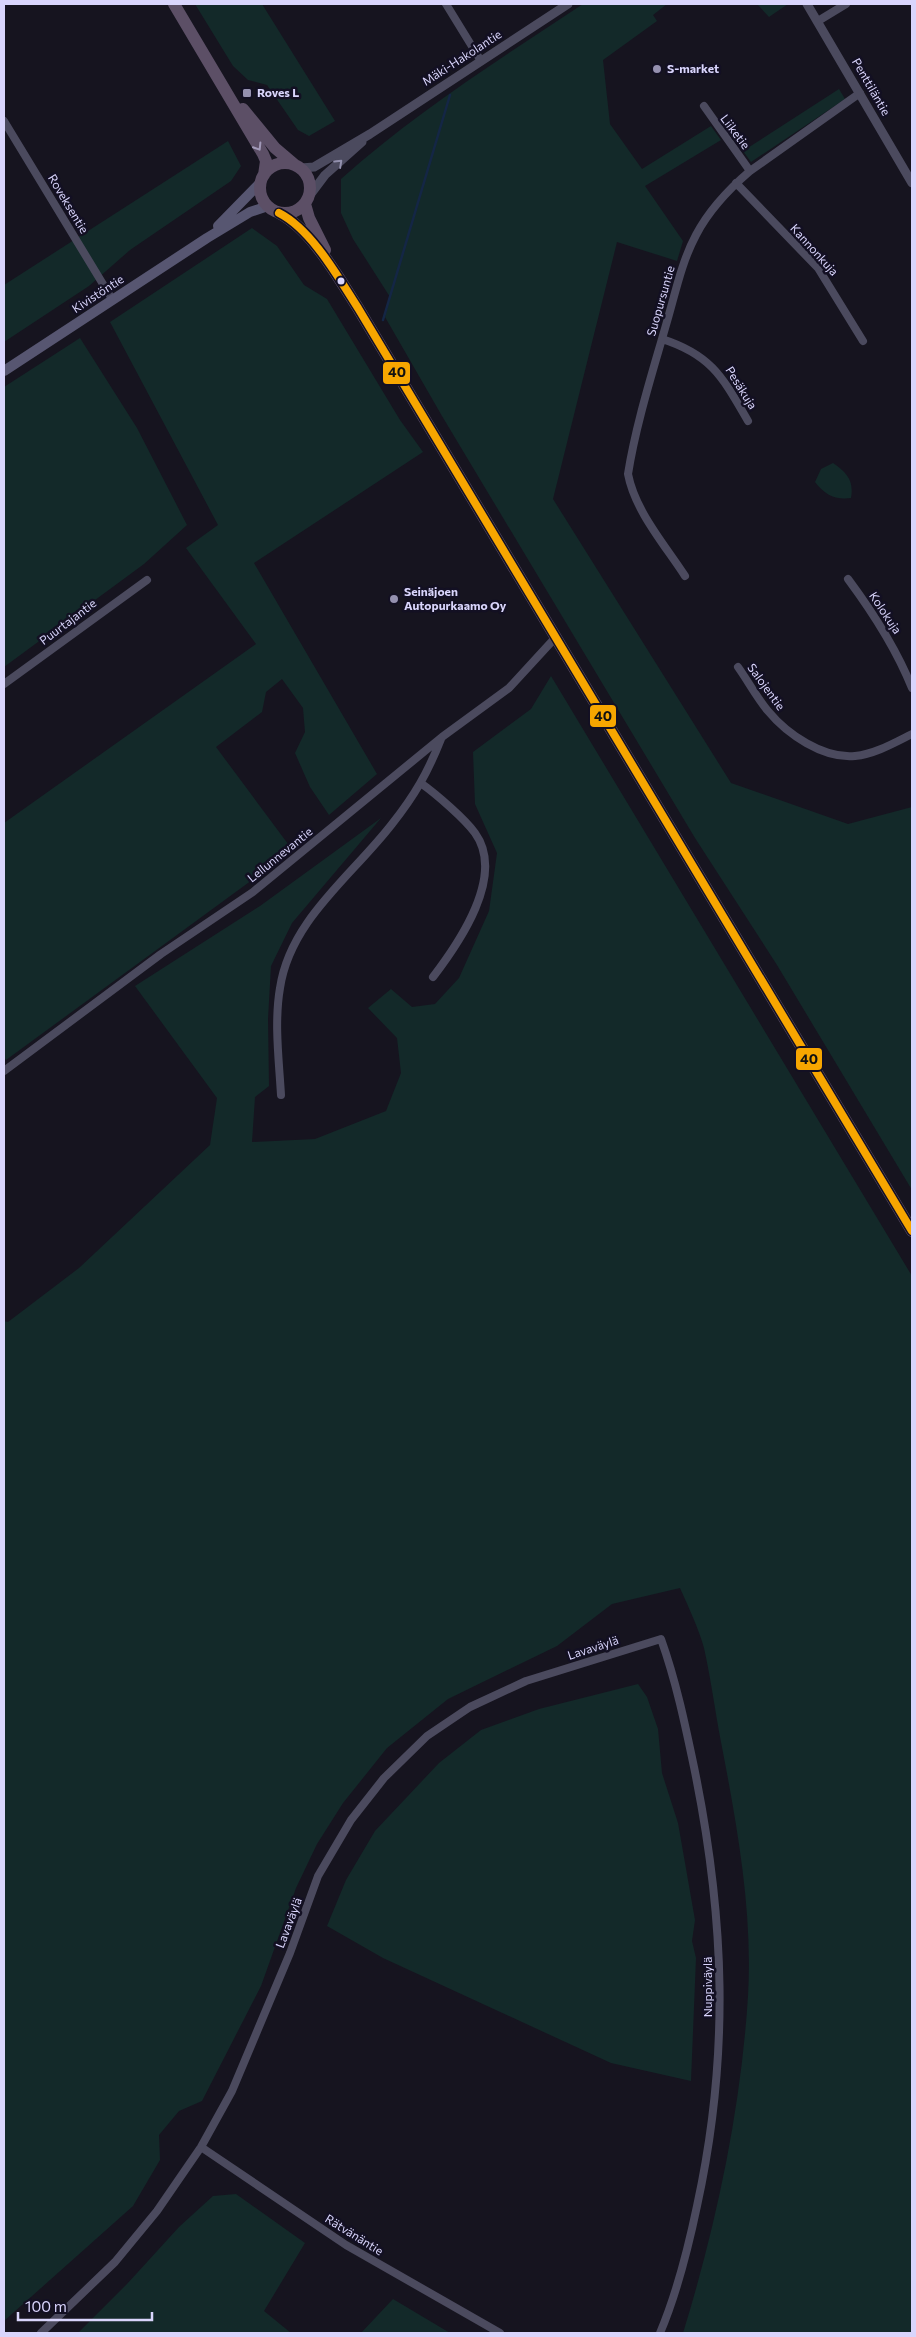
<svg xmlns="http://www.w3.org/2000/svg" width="916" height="2337" viewBox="0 0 916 2337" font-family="Commissioner,sans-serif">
<rect width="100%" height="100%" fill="#16141f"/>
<path fill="#132929" d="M195 4H262L335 121 309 136 298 130 267 85 248 80 233 66Z
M583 4H667L653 15 657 21 603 60 610 124 642 169 711 126 721 140 645 186 683 241 677 261 617 242 553 499 731 783 848 824 912 807V1190L777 965 695 838 442 416 385 317 390 297 353 239 341 213V179C416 112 500 59 583 4Z
M757 4H788L769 17Z
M839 89 845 99 751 162 743 151Z
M228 141 241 166 231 181 130 250 89 286 4 342V285Z
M252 228 277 246 304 285 327 299 400 420 423 452 254 563 377 774 329 815 310 787 295 753 305 732 303 708 282 679 266 692 262 712 216 747 291 848 248 883 6 1060 4 1057V823L256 644 186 548 218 525 110 322Z
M80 338 137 428 187 525 144 564 4 667V387Z
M833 463C847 473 854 480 851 498 835 500 825 495 815 482L821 469Z
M551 676 912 1276V2333H683C716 2226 741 2109 748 1996 753 1912 737 1825 721 1742 715 1711 711 1679 704 1648 699 1629 688 1606 680 1588L612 1604 557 1646 448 1699 387 1748 343 1803 317 1844 296 1888 261 1986 202 2101 179 2111 159 2135 160 2160 133 2206 4 2321V1321L8 1322 79 1268 210 1145 217 1098 135 986 260 906 381 818 292 923 271 966 268 1019 269 1086 255 1097 252 1142 315 1139 386 1111 401 1073 397 1038 368 1008 391 989 412 1007 435 1004 459 978 489 911 497 853 475 804 473 752 531 709Z
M638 1684 647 1697 658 1729 662 1773 678 1823 695 1920 692 1941 696 1958 691 2081 611 2063 383 1958 327 1926 346 1880 375 1831 439 1763 481 1730 539 1709Z
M236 2194 305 2243 264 2311 291 2333H78L127 2284 179 2227 213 2196Z
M393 2299 450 2333H361Z"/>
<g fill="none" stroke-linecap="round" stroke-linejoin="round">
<path stroke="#142645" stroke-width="2.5" d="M383 320 450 95"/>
<path stroke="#4b4a5e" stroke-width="8" d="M446 4 481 61
M818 21 846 4
M704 106 750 171
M4 121 112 299
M736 183 818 268 863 341
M662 339C712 355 723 378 748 421
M685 576C665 545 635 511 628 474 636 424 652 374 666 325 675 295 681 263 696 235 709 210 729 189 750 171L860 93
M848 579C874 614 896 648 912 688
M738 667C748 681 757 698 768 711 787 734 823 759 855 756 875 754 894 743 912 734
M4 684 147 580
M422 784C436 794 465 819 475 833 506 876 459 943 433 977
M4 1071 161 954 253 892 442 737 509 688 555 638
M281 1095C279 1060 274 1023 280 988 290 920 352 876 392 824 415 795 428 772 441 739
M201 2147 346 2245 500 2333
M41 2333 115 2262 157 2211 201 2147 232 2091 290 1953 318 1876 351 1820 384 1778 427 1736 470 1707 526 1681 661 1639C676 1681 685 1724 694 1767 725 1918 730 2055 697 2206 688 2249 677 2293 660 2333"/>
<path stroke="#4b4a5e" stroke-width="9" d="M807 4 912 183
M301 168 314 167 370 134 568 4
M310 195 325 175 362 142"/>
<path stroke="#575671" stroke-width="10" d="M218 226 261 182
M4 371 207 238 250 212 268 206"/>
<path stroke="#5c4f66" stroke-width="12" d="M174 4 263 154 266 161 264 175
M243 109 275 148 295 165
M260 188a25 25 0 1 1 50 0a25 25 0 1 1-50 0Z
M305 204 309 218 325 250
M279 213C312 230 338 277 358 308L912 1231"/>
<g stroke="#131023" stroke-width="11">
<path id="bus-1" d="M279 213C312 230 338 277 358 308L912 1231"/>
</g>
<use href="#bus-1" stroke="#f7a600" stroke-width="8"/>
</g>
<defs><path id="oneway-chevron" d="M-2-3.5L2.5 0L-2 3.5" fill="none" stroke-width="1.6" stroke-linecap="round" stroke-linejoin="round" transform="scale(1.25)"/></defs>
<use stroke="#a199b8" href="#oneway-chevron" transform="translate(258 147) rotate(58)"/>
<use stroke="#9290ad" href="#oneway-chevron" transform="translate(339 163) rotate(-43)"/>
<g fill="#9591af" stroke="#131023" stroke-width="2">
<circle cx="657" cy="69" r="5"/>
<rect x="242" y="88" width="10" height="10" rx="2.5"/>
<circle cx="394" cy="599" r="5"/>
</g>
<circle fill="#d9d5fc" stroke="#131023" stroke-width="2" cx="341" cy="281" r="4.5"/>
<g text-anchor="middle" stroke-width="5" stroke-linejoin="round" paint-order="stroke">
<g font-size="12" fill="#d9d5fc" stroke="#131023">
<text transform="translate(462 58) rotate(-33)" y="4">Mäki-Hakolantie</text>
<text transform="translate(871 87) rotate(60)" y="4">Penttiläntie</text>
<text transform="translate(735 132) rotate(53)" y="4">Liiketie</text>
<text transform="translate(68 204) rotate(59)" y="4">Roveksentie</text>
<text transform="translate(814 250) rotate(48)" y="4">Kannonkuja</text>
<text transform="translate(98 294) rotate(-33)" y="4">Kivistöntie</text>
<text transform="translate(661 301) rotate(-74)" y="4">Suopursuntie</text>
<text transform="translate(741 388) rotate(58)" y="4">Pesäkuja</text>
<text transform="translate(885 613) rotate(56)" y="4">Kolokuja</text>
<text transform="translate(68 622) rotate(-37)" y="4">Puurtajantie</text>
<text transform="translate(766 687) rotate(54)" y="4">Salojentie</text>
<text transform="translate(280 855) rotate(-39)" y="4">Lellunnevantie</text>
<text transform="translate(593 1648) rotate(-18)" y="4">Lavaväylä</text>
<text transform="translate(289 1923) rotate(-69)" y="4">Lavaväylä</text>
<text transform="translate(708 1987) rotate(-90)" y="4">Nuppiväylä</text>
<text transform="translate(354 2235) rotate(32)" y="4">Rätvänäntie</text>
</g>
<g font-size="12" font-weight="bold" fill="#d9d5fc" stroke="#131023" text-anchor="start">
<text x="667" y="73">S-market</text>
<text x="257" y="97">Roves L</text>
<text x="404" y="596">Seinäjoen<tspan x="404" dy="14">Autopurkaamo Oy</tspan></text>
</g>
</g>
<g stroke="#131023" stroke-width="2">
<rect x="382" y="361" width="29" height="24" rx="5" fill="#f7a600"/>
<rect x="589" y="704" width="28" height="24" rx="5" fill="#f7a600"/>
<rect x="795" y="1047" width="28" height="24" rx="5" fill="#f7a600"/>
</g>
<g font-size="14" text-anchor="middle" font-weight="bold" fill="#111">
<text x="397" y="377">40</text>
<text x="603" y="721">40</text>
<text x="809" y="1064">40</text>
</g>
<rect width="916" height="2337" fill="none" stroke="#d9d5fc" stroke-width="10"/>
<path d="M18 2312v8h134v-8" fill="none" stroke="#d9d5fc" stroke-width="2.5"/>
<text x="25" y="2312" font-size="15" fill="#d9d5fc" stroke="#131023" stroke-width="4" paint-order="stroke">100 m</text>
</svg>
